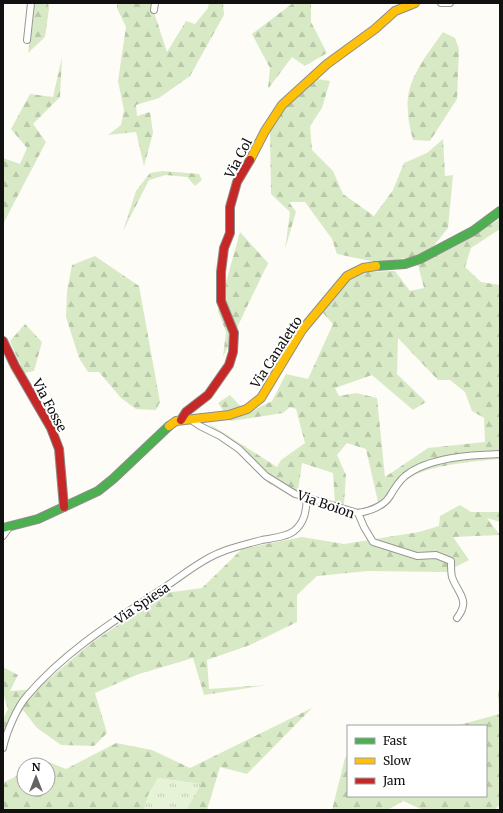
<svg xmlns="http://www.w3.org/2000/svg" width="503" height="813" viewBox="0 0 503 813" font-family="Merriweather,serif">
<defs>
<pattern id="grass-tufts" width="24" height="20" patternUnits="userSpaceOnUse"><rect width="24" height="20" fill="#e7f3d7"/><path d="M3 7l-1-3M5 7V3M7 7l1-3M15 17l-1-3M17 17v-4M19 17l1-3" fill="none" stroke="#c5cfb8"/></pattern>
<pattern id="forest-firs" width="22" height="20" patternUnits="userSpaceOnUse"><rect width="22" height="20" fill="#d8eac5"/><path d="M5 1l3.5 6h-7zM16 11l3.5 6h-7z" fill="#b8c8a8"/></pattern>
</defs>
<rect width="100%" height="100%" fill="#fdfcf7"/>
<path fill="url(#grass-tufts)" d="M158 778 201 784 186 810H144L148 795Z"/>
<path fill="url(#forest-firs)" fill-rule="evenodd" d="M32 3H48L49 9 45 37 28 53 33 19Z
M117 3H151L167 52 186 21 195 24 208 8 209 3H223L224 15 190 76 159 98 136 105 137 116 150 112 153 133 144 166 136 132 108 135 121 125 124 110 118 81 126 27 117 8Z
M293 3H311V22L327 53 305 66 292 57 268 89 270 68 252 34Z
M443 32 455 38 459 49 457 99 430 141 413 140C411 131 408 121 408 112 404 81 427 55 443 32Z
M62 57 60 97 33 124 46 142 3 224V158L20 164 27 148 11 129 30 94 53 97Z
M317 79 330 81 322 108 310 126 312 150 333 171 343 194 374 216 393 190 404 163 427 153 443 139 445 176 453 175 448 228 432 248 415 257 375 262 337 254 332 239 305 202H289L296 212 285 249 290 212 271 194 270 131 288 105Z
M163 171 199 174 202 180 195 186 187 177 166 175 149 180 123 231 136 191 150 173Z
M500 219V229L471 248 465 267 481 282 500 285V459C475 461 428 465 407 479 397 485 387 494 378 502L366 449 347 443 337 455 346 475 344 504H335L333 473 302 463 298 491 270 484 208 423 277 467 281 460 305 443 296 409 290 407 283 413 231 421 218 403 230 395 247 413 272 401 286 374 308 379 333 324 323 313 344 282 367 272 395 271 410 291 424 288 418 265ZM398 338 438 380H450L465 392 472 411 484 418 485 442 428 448 385 477 377 398 356 393 339 396 335 388 372 375 413 410 426 402 397 374Z
M240 232 268 263 223 357 226 332 218 311Z
M95 256 139 286 160 402 156 410 136 409 121 398 99 372H88L79 358 66 317 67 291 72 265Z
M25 324 42 342 34 371 24 373 10 341Z
M460 505 471 512H500V522L487 518 500 535 453 537 469 560 446 572 368 571 317 576 297 595V622L250 645 207 660 209 689 267 685 204 695 193 658 139 674 95 693 107 733 94 746 61 745 37 728 23 710 3 733V719L8 709 3 693V667L18 675 10 691 37 689 90 644 165 593 202 588 242 549 302 537 344 544 419 532 439 526 440 516Z
M500 690V805L494 810H423L403 801 388 810H332L345 758 348 756V796H486V726H456L499 714 498 691Z
M312 708 247 774 220 767 207 810H186L201 784 158 778 148 795 144 810H3V787L5 782 24 772V789H48V765H38L46 761 66 769 116 743 152 750 190 768Z"/>
<g fill="none" stroke-linecap="round" stroke-linejoin="round">
<g stroke="#979795" stroke-width="8">
<path id="street" d="M441 3H450
M154 10 155 3
M27 40 31 3
M193 419 194 422 200 426 220 436 239 449 266 476 295 494 358 513C370 511 383 507 390 496 394 489 398 482 405 476 429 457 471 455 500 454
M358 513 364 527 373 542 417 556 436 555 451 561C451 566 451 573 452 577 458 594 471 600 457 618
M3 536 10 526
M3 748C6 733 17 707 27 696 64 652 117 619 165 587 182 576 199 561 219 553 233 547 248 544 262 540 273 538 286 537 294 531 305 522 306 511 307 498"/>
</g>
<g stroke="#8e8d8b" stroke-width="10">
<path id="fast" d="M376 266 405 264 420 259 473 231 500 211
M3 528 38 519 98 491 113 479 169 426"/>
</g>
<g stroke="#8e8d8b" stroke-width="10">
<path id="slow" d="M250 160 265 131 282 105 327 64 375 29 395 11 415 3
M169 426 176 421 229 415 247 409 261 398 302 330 347 276 363 268 376 266"/>
</g>
<g stroke="#8e8d8b" stroke-width="10">
<path id="jam" d="M3 341 15 366 51 428 59 449 64 507
M181 420 186 412 208 395 229 365 233 352 234 333 221 301V272L224 248 230 233V207L237 182 250 160"/>
</g>
<use href="#street" stroke="#fffffe" stroke-width="6"/>
<use href="#fast" stroke="#4caf50" stroke-width="8"/>
<use href="#slow" stroke="#ffc107" stroke-width="8"/>
<use href="#jam" stroke="#c62828" stroke-width="8"/>
</g>
<g text-anchor="middle" stroke-width="4" stroke-linejoin="round" paint-order="stroke">
<g font-size="13" fill="#111" stroke="#fff">
<text transform="translate(238 158) rotate(-62)" y="5">Via Col</text>
<text transform="translate(276 352) rotate(-57)" y="5">Via Canaletto</text>
<text transform="translate(50 405) rotate(62)" y="5">Via Fosse</text>
<text transform="translate(326 504) rotate(19)" y="5">Via Boion</text>
<text transform="translate(142 603) rotate(-34)" y="5">Via Spiesa</text>
</g>
</g>
<rect width="503" height="813" fill="none" stroke="#111111" stroke-width="8"/>
<rect x="347" y="725" width="140" height="72" fill="#ffffff" stroke="#a0a0a0"/>
<rect x="355" y="738" width="20" height="6" fill="#4caf50" stroke="#a0a0a0"/>
<text x="383" y="745" font-size="12" fill="#111111">Fast</text>
<rect x="355" y="758" width="20" height="6" fill="#ffc107" stroke="#a0a0a0"/>
<text x="383" y="765" font-size="12" fill="#111111">Slow</text>
<rect x="355" y="778" width="20" height="6" fill="#c62828" stroke="#a0a0a0"/>
<text x="383" y="785" font-size="12" fill="#111111">Jam</text>
<g transform="translate(36 777)"><circle r="19" fill="#ffffff" stroke="#a0a0a0"/>
<path d="M0-3L7 15L0 10L-7 15Z" fill="#646362"/>
<text y="-6" font-size="11" font-weight="bold" text-anchor="middle" fill="#111111">N</text>
</g>
</svg>
